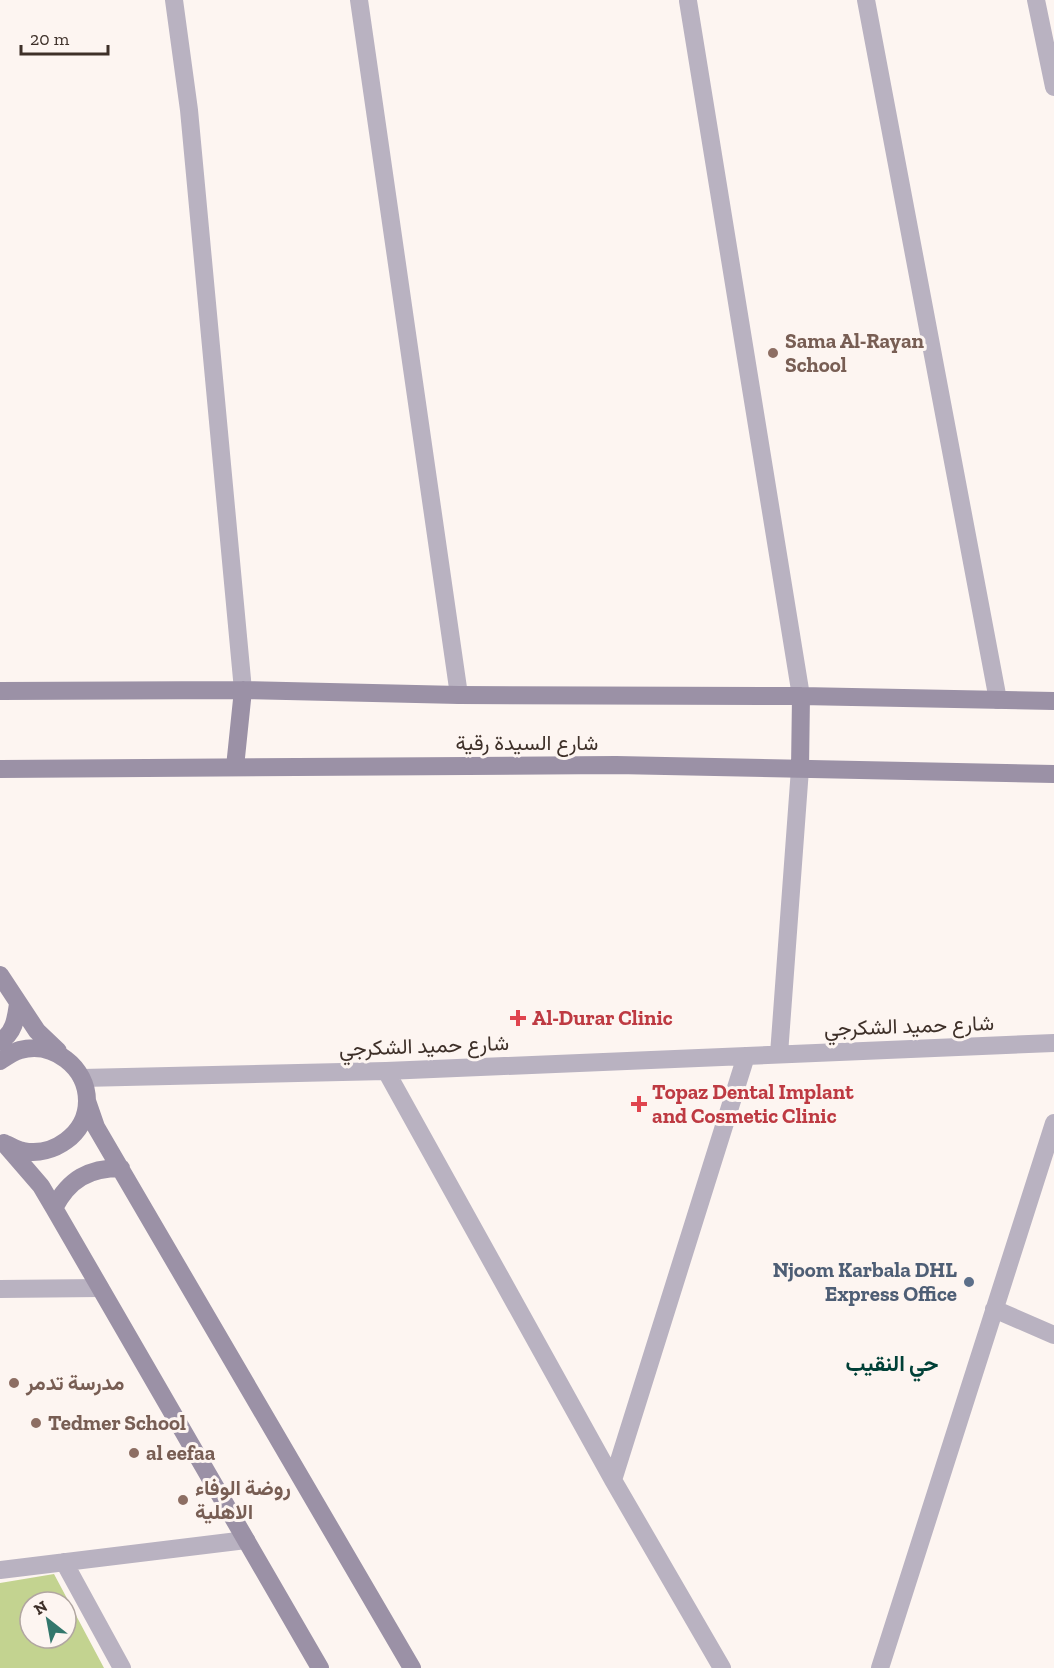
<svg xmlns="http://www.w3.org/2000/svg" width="1054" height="1668" viewBox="0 0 1054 1668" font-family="'Zilla Slab',Vazirmatn,serif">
<rect width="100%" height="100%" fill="#fdf5f1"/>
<path fill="#c3d390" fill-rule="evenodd" d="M54 1574 104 1668H0V1583ZM30 1602H66V1638H30Z"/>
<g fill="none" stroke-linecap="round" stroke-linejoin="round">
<path stroke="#b9b2c1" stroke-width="18" d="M174 0 189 110 243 690
M359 0 459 695
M866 0 998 700
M1036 0 1054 87
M688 1 801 696
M779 1054 800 769
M386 1071 613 1480 722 1668
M82 1078 386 1071 1054 1043
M0 1289 100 1288
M994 1309 1054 1335
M613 1480 746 1056
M64 1562 122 1668
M0 1570 246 1540
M880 1668 1054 1123"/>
<path stroke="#9b91a6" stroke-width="18" d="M0 691 243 690 459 695 801 696 1054 701
M235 767 243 690
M0 769 616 765 1054 774
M800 769 801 696
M0 975 37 1031 58 1051
M0 1041C14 1034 16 1018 18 1004
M0 1061C6 1057 13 1052 20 1050 53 1041 87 1067 87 1101 87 1134 53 1157 23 1151 17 1150 11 1146 6 1144
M87 1101 96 1127 412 1668
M4 1143 41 1186 54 1208 320 1668
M54 1208C69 1179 89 1168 121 1168"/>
</g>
<g fill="#8d6e63" stroke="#fdf5f1" stroke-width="2">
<circle cx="773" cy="353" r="6"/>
<circle cx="14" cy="1383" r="6"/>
<circle cx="36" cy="1423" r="6"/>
<circle cx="134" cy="1453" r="6"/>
<circle cx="183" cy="1500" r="6"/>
</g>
<g fill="#e0444e" stroke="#fdf5f1" stroke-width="2">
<path d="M515 1009h6v6h6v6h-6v6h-6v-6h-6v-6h6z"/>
<path d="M636 1095h6v6h6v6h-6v6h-6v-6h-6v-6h6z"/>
</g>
<circle fill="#5c6f8a" stroke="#fdf5f1" stroke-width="2" cx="969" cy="1282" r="6"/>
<g text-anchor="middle" stroke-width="6" stroke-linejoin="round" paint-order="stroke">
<g font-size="21" font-weight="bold" fill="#785e54" stroke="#fdf5f1" text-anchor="start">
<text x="785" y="348">Sama Al-Rayan<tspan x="785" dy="24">School</tspan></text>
<text x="26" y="1390">مدرسة تدمر</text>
<text x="48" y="1430">Tedmer School</text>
<text x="146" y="1460">al eefaa</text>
<text x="195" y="1495">روضة الوفاء<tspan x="195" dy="24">الاهلية</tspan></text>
</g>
<g font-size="21" fill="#3e3029" stroke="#fdf5f1">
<text x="527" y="750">شارع السيدة رقية</text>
<text transform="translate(909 1026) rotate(-2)" y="7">شارع حميد الشكرجي</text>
<text transform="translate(424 1046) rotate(-2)" y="7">شارع حميد الشكرجي</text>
</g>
<g font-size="21" font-weight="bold" fill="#be3a42" stroke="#fdf5f1" text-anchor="start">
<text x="532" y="1025">Al-Durar Clinic</text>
<text x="652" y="1099">Topaz Dental Implant<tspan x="652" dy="24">and Cosmetic Clinic</tspan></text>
</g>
<g font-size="21" font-weight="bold" fill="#4e5e75" stroke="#fdf5f1" text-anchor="end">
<text x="957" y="1277">Njoom Karbala DHL<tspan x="957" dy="24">Express Office</tspan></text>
</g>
<g font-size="22" font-weight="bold" fill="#004037" stroke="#fdf5f1">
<text x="892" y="1371">حي النقيب</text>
</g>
</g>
<g transform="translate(48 1620) rotate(329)"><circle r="28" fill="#fdf5f1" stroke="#b1a6a1" stroke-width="1.5"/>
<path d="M0-4.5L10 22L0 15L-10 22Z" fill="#33776c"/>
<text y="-9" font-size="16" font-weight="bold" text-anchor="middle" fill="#3e3029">N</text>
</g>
<path d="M21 45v9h87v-9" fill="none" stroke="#3e3029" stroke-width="3"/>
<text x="30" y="45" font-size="18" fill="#3e3029" stroke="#fdf5f1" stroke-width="4.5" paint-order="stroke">20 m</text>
</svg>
